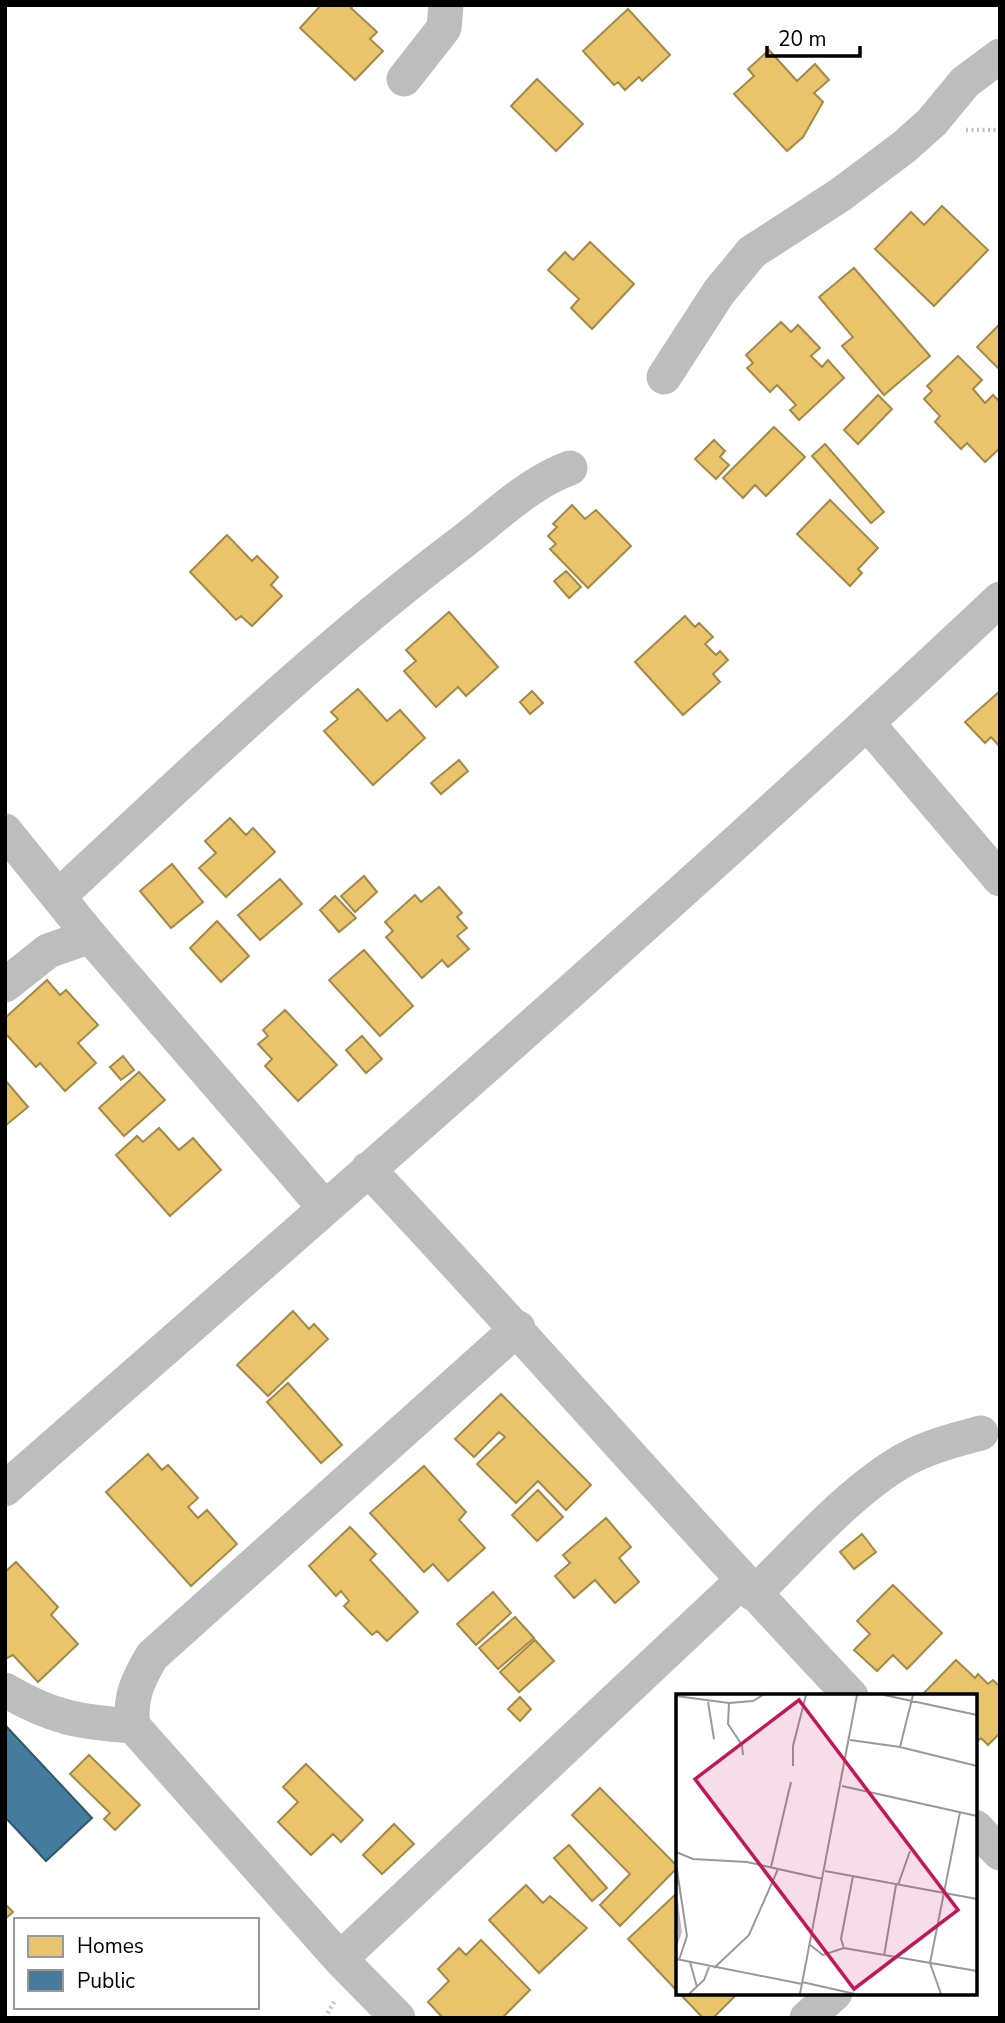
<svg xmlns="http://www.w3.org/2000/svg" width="1005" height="2023" viewBox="0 0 1005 2023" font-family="'Nunito Sans',sans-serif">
<rect width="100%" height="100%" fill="#fff"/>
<path fill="#e9c46a" stroke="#a3894a" stroke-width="2" d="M321 5H354L351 8 377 32 370 39 383 51 355 80 300 28Z
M628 9 670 55 642 81 639 77 625 90 618 82 614 85 583 51Z
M769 50 797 81 815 64 829 80 814 93 823 102 803 137 787 151 734 94 754 76 748 69Z
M537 79 583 124 556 151 511 106Z
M942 206 988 250 934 306 875 249 911 212 924 225Z
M590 242 634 284 592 329 571 308 579 299 548 270 565 252 573 260Z
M854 268 930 356 884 395 842 346 853 337 819 297Z
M781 322 791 332 798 325 820 348 811 356 822 367 828 360 844 378 799 420 790 410 796 405 777 385 770 392 747 368 753 363 746 355Z
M1000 324V370L977 347Z
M958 356 982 380 973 389 985 403 993 395 1000 402V448L985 462 967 443 961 449 935 422 940 416 924 399 932 391 927 386Z
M878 395 892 409 858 444 844 430Z
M774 427 805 457 766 496 755 485 743 498 723 478Z
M714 440 725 451 720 457 729 465 716 479 695 459Z
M825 444 884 512 871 523 812 456Z
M830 500 878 548 858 569 862 573 850 586 797 534Z
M572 505 585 519 596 510 631 546 588 588 550 549 556 544 548 536 557 527 553 524Z
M227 535 252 561 257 556 278 577 271 585 282 596 252 626 241 616 236 620 190 572Z
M566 571 581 587 569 598 554 581Z
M449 612 498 667 466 696 458 687 436 707 404 671 416 661 406 650Z
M685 616 695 627 699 623 713 637 705 644 716 655 720 651 728 660 713 674 720 682 683 715 635 662Z
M358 689 387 721 400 710 425 738 373 785 324 731 338 719 331 712Z
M532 691 543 703 530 714 520 702Z
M1000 691V747L991 737 985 743 965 722Z
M459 760 468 771 441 794 431 783Z
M230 818 246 835 253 828 275 852 226 897 199 868 216 853 205 841Z
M172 864 203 902 171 928 140 891Z
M364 876 377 892 355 912 341 896Z
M280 879 302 904 260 940 238 915Z
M439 887 462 913 457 917 467 928 457 936 469 949 448 967 442 960 422 978 386 937 393 931 385 922 415 895 421 902Z
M335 896 356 918 339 932 320 910Z
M217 921 249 956 221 982 190 948Z
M364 950 413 1006 380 1036 329 980Z
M47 980 60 995 66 990 98 1025 78 1043 96 1063 65 1091 40 1063 36 1067 5 1033V1018Z
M285 1010 337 1065 298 1101 265 1066 272 1059 258 1044 268 1036 263 1030Z
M362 1036 382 1059 366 1073 346 1050Z
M123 1056 134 1070 121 1080 110 1067Z
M139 1072 165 1100 124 1136 99 1108Z
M5 1080 28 1107 5 1126Z
M159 1128 179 1150 193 1138 221 1170 170 1216 116 1155 137 1136 143 1142Z
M293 1311 309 1329 314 1324 328 1339 268 1396 237 1365Z
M288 1383 342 1445 321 1463 267 1402Z
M501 1394 591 1485 566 1510 538 1481 516 1503 477 1464 505 1437 499 1432 474 1457 455 1439Z
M148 1454 162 1470 168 1465 198 1498 188 1507 198 1518 207 1510 237 1544 191 1586 106 1492Z
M424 1466 466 1512 459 1520 485 1548 448 1581 433 1564 424 1572 370 1513Z
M538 1490 563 1517 537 1541 512 1515Z
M606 1518 631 1547 619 1558 639 1582 615 1603 595 1580 574 1598 555 1576 570 1563 563 1555Z
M350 1527 376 1554 370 1560 418 1612 387 1641 377 1631 372 1635 344 1606 349 1601 341 1591 336 1596 309 1566Z
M862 1534 876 1552 854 1569 840 1552Z
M16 1562 58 1607 51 1615 78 1644 38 1682 13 1655 5 1659V1572Z
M893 1585 942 1633 907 1669 893 1655 877 1671 854 1650 870 1634 857 1621Z
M493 1592 511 1613 476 1645 457 1624Z
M515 1617 534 1638 498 1669 479 1648Z
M535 1640 554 1661 519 1692 500 1672Z
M956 1660 975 1678 978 1674 988 1684 993 1680 1000 1687V1733L988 1745 981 1738 975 1743V1696H921Z
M520 1697 531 1709 520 1721 508 1709Z
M89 1755 140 1805 115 1830 104 1819 110 1813 70 1774Z
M306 1764 363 1820 341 1842 333 1834 311 1855 278 1822 298 1802 283 1787Z
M600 1788 678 1867 620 1926 600 1905 630 1874 572 1815Z
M394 1824 414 1844 382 1874 363 1855Z
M569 1845 607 1888 592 1901 554 1858Z
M526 1885 543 1903 550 1896 587 1928 539 1973 489 1920Z
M678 1892V1992L628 1939Z
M5 1904 13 1912 5 1919Z
M481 1940 530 1990 502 2018H443L428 2002 449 1981 438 1969 459 1948 466 1955Z
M679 1993H738L713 2018H703Z"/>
<path fill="#457b9d" stroke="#30566e" stroke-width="2" d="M5 1725 92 1818 46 1861 5 1817Z"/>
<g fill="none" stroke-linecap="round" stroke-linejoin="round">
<path stroke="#c2c2c2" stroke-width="4.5" stroke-dasharray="2 3.5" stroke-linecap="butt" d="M966 130H1000
M325 2018 335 2000"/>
<path stroke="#bdbdbd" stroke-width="35" d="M404 79 444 28 446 5
M664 377 719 292 752 252 840 195 904 147 932 122 965 82 1000 56
M868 724 1000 879
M5 831 90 936 325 1208
M60 895C189 775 317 652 457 546 493 519 528 483 570 468
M5 985 48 951 90 936
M368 1169C532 1343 687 1523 851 1696
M5 1489C340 1195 676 904 1000 599
M754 1594C798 1551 853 1488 906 1459 930 1446 955 1440 981 1433
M5 1690C53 1718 79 1722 133 1726
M975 1827 1000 1853
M340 1959 742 1581
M398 2018 340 1959 133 1726C129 1697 138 1680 152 1656L518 1328
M807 2018 835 1993"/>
</g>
<g transform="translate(676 1694)">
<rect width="301" height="301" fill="#fff"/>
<path fill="none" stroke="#bababa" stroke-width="3.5" d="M0 205 4 238 0 250"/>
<path fill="none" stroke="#999" stroke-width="2" d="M208 1 301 21M0 2 53 9 77 7 87 1M32 8 38 45M53 9 52 30 66 51 67 61M174 46 224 53 301 72M224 53 237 1M117 72V52L130 1M166 92 301 122M0 158 17 165 71 168 147 185M0 170 11 242 3 266M95 173 115 88M149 177 301 205M177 182 165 245 168 254 301 277M222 191 234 157M134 251 147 261 168 254M208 262 220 191M0 265 126 290M14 268 21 293M38 274 73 241 102 175M126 288 179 300M13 300 28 286 33 273M124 300 181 1M265 300 254 269 284 118"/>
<path fill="#c2185b" fill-opacity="0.15" stroke="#c2185b" stroke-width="3.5" d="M123 6 282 216 178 295 19 85Z"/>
<rect width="301" height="301" fill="none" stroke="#000" stroke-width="3.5"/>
</g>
<rect width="1005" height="2023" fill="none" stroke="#000000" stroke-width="14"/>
<rect x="14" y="1918" width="245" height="91" fill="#ffffff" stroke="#999999" stroke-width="2"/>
<rect x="28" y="1936" width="35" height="21" fill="#e9c46a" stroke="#999999" stroke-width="2"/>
<text x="77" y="1953" font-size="21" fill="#000000">Homes</text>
<rect x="28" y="1970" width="35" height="21" fill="#457b9d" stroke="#999999" stroke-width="2"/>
<text x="77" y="1988" font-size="21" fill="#000000">Public</text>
<path d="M767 46v10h93v-10" fill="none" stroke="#000000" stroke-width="3.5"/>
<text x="778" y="46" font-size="21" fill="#000000" stroke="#ffffff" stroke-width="5" paint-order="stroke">20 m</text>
</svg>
